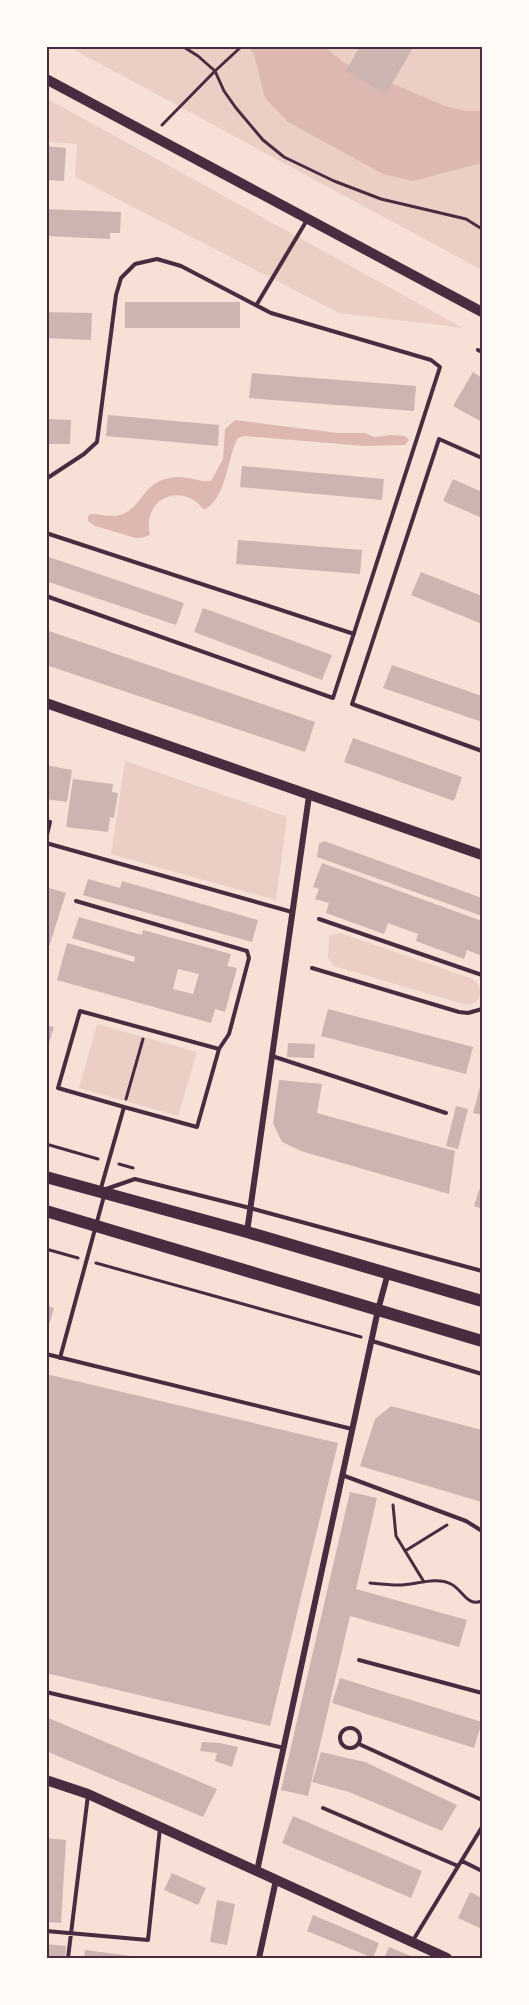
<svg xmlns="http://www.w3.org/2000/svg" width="529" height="2005" viewBox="0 0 529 2005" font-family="Cabin,sans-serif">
<rect width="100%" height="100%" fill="#f7e1d7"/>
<path fill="#ebcfc5" d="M69 47H482V270Z
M46 98 463 328 339 313 75 177 77 144 47 142Z
M125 761 287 817 276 900 111 854Z
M340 933 473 979C484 988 483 1003 467 1005L334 966 328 958 329 935Z
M97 1024 197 1052 178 1116 79 1088Z"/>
<path fill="#dcb8b0" d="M248 47H325L344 63 445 106 467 111H482V163L413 181 383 174 288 122 265 98 254 54Z
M235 420 338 433H365L374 437 390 435 405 436 409 440 405 445 364 446 245 436 238 438C226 459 228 497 204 510 182 480 141 499 150 535L141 538H136L95 526 88 521V516L91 514C102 514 112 518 123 514 141 506 144 485 165 479 185 473 194 482 211 481L223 459 225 429Z"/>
<path fill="#ccb4b1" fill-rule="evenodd" d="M360 46H414L386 94 346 71Z
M46 146 66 148 64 181 46 180Z
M46 209 121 212 120 233H110V239L46 236Z
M125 302H240V328H125Z
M46 312 92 313 91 340 46 338Z
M473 372 482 378V422L453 406Z
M252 373 416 386 414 411 249 398Z
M108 415 219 425 218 446 106 436Z
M46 419 71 420 70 444H46Z
M242 466 384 479 382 500 240 487Z
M453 479 482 492V518L443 501Z
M238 540 362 550 360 574 236 564Z
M46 556 184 603 176 625 46 581Z
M421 572 482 596V624L411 595Z
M203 608 332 655 322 680 194 632Z
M46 630 315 722 305 752 46 665Z
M392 665 482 696V722L383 688Z
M353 738 462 777 454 801 344 762Z
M46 765 72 770 67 802 46 799Z
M73 779 113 784 112 792 118 793 114 818 110 817 108 832 66 827Z
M324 841 482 898V916L317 857 319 844Z
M322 863 482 921V956L467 950 464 959 416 941 418 934 388 923 384 934 326 913 329 903 315 899 319 889 313 887Z
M88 879 120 888 122 881 258 920 252 942 83 895Z
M46 887 66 893 47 953H46Z
M79 917 142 935 143 930 231 954 227 966 237 968 225 1012 215 1009 211 1023 57 980 67 943 134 962 135 957 72 938ZM178 969 199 974 193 994 173 989Z
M328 1009 473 1047 466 1074 321 1036Z
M46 1025 54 1027 47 1049H46Z
M288 1043 315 1044 314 1058 287 1057Z
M482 1079V1115L473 1113Z
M279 1080 322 1084 317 1113 455 1151 449 1194 301 1151 282 1142 273 1123Z
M456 1106 468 1109 458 1149 446 1146Z
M482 1181V1209L474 1206Z
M46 1305 54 1308 47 1332H46Z
M46 1374 338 1443 270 1726 46 1673Z
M391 1406 482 1430V1502L360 1466 375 1419Z
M350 1492 377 1498 356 1589 467 1620 459 1647 350 1616 308 1796 281 1790Z
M340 1678 482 1722 474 1748 332 1703Z
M46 1717 217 1789 203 1817 46 1751Z
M202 1742 220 1743 238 1747 232 1767 215 1761 217 1753 200 1751Z
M321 1752 365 1762 457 1805 442 1831 349 1792 312 1782Z
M293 1816 422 1871 411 1898 282 1843Z
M46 1838 66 1840 61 1923 46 1922Z
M172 1873 206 1888 198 1905 164 1890Z
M470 1892 482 1898V1929L458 1918Z
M217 1900 235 1904 227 1945 210 1942Z
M313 1915 379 1943 373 1958 307 1931Z
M46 1944 66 1946 65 1958H46Z
M389 1947 416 1958H384Z
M85 1950 139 1957V1958H84Z"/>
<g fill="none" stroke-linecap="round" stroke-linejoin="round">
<path stroke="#4a2c40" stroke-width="3" d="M182 46 198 56 215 71 224 91 236 108 263 140 284 157 334 181 381 199 466 219 482 229
M162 125 215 71 242 46
M126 1099 143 1039
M46 1144 98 1159
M119 1164 133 1168
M46 1249 78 1258
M96 1263 361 1337
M393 1505 396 1536 424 1582
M405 1551 447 1525
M370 1583C380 1584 389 1585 399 1585 415 1585 436 1576 451 1584 463 1590 467 1607 482 1601"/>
<path stroke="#4a2c40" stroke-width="4" d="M257 304 307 220
M478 350 482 352
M482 458 439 439 352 704 482 751
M46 479 84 454 97 442 116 295 121 278 135 264 157 259 181 266 271 313 431 360 440 367 333 698 46 596
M46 533 354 634
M46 821 50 822 46 839
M46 843 292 912
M76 901 247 951 249 958 229 1034 219 1049
M319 919 482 975
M312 968 459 1012 468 1013 482 1009
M272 1056 446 1113
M101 1188 124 1107 58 1088 80 1011 219 1049 197 1127 124 1107
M106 1189 135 1179 250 1208 482 1271
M372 1341 482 1374
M46 1354 352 1429
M60 1358 104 1196
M342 1475 466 1521 482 1531
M359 1660 482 1693
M46 1692 284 1748
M340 1738a10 10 0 1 1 20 0a10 10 0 1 1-20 0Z
M359 1744 482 1800
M323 1808 458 1866
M462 1861 482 1871
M46 1931 148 1940 160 1828
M412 1942 482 1827
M68 1958 88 1795"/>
<path stroke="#4a2c40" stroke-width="6" d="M247 1232 309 796
M257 1871 378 1310 388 1273
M259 1958 276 1880"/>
<path stroke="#4a2c40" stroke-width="10" d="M46 79 482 312
M46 703 482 855
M46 1780 88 1794 447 1958"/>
<path stroke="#4a2c40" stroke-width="12" d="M46 1177 247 1232 482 1301
M46 1211 482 1341"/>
</g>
<rect width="529" height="2005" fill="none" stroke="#fffaf5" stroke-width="96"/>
<rect x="48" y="48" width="433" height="1909" fill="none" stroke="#4a2c40" stroke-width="2"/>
</svg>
